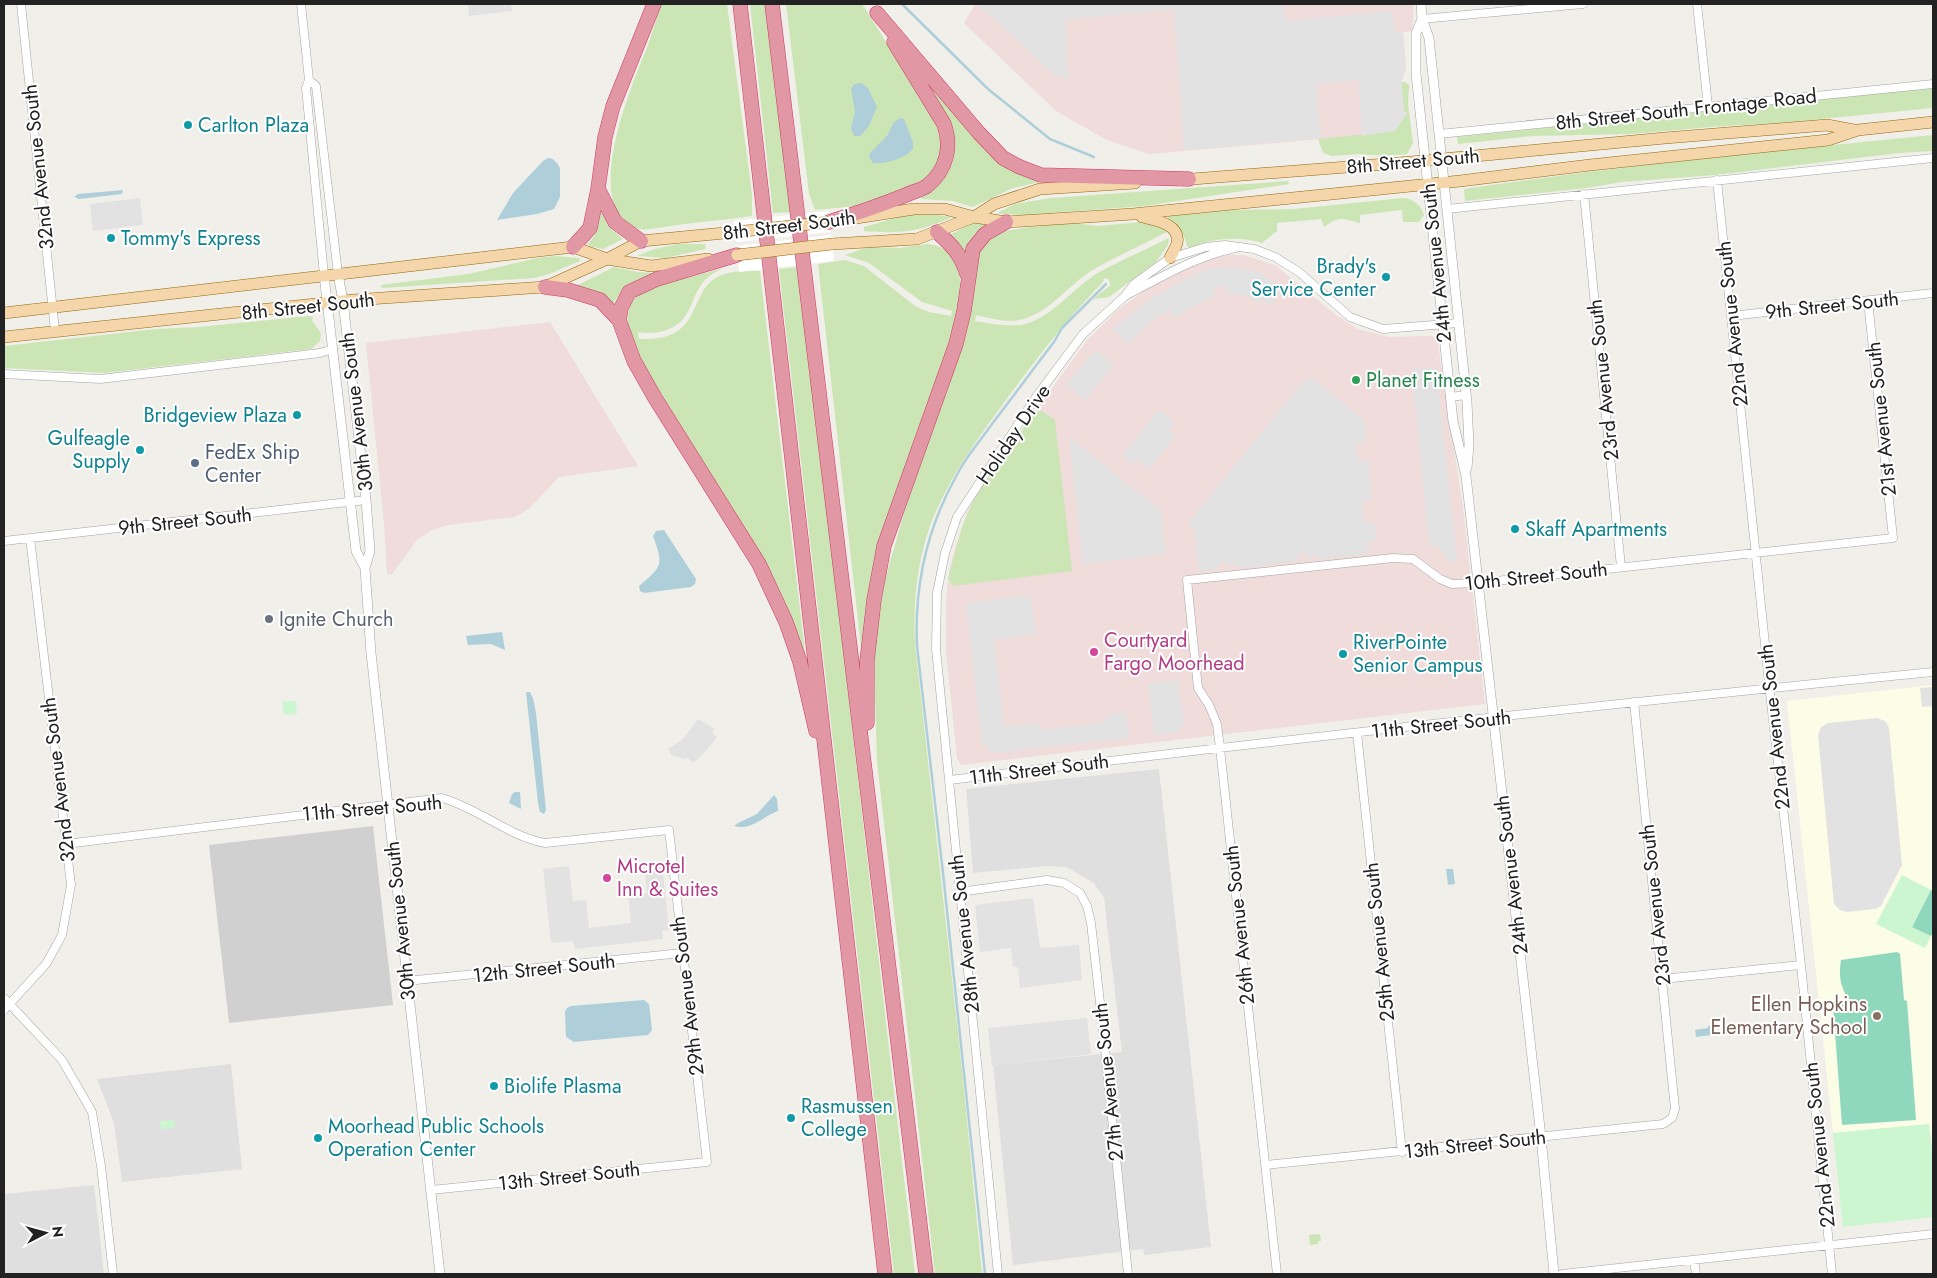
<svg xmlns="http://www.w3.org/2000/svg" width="1937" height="1278" viewBox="0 0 1937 1278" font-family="Jost,sans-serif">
<rect width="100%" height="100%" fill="#f1efe9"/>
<path fill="#dfdfdf" d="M1159 769 1211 1247 1144 1255 1143 1249 1013 1265 993 1065 1122 1052 1104 898 1094 883 1066 867 1046 866 973 873 966 789Z
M231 1064 242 1169 122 1182 114 1123 97 1079Z
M94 1185 104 1274H4V1194Z"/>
<path fill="#f0dcda" d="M975 4H1414L1412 31 1403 32 1406 69 1401 82 1390 133 1149 154 1107 140 1056 111 964 23Z
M1227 255H1244L1275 265 1336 315 1358 329 1389 337 1431 336 1437 338 1463 507 1485 704 961 765 957 758 946 653V601L949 572 955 548 967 513 976 496 999 461 1088 339 1119 309 1161 279 1204 261Z
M550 322 638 466 559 477 530 508 515 517 448 525 432 530 417 540 392 574H387L384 523 366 343Z"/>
<path fill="#fcfde6" d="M1933 685V1150H1932L1929 1124 1833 1133 1787 701Z"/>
<path fill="#d0d0d0" d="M373 826 393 1005 229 1023 209 845Z"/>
<path fill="#cbe6b4" d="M661 4H727L752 194V216C725 220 697 222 670 226 660 227 649 231 640 229 578 212 631 87 646 50 652 35 656 19 661 4Z
M750 4H768L793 212 773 213Z
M786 4H862L933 115 941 134V157L933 172 921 183 858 206 815 210 809 194Z
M915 62 986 151C1002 166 1018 175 1040 179V182L1013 188 973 207 953 201 921 199V194L943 178 949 170 953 160 955 139 948 118Z
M1401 82H1405L1409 85 1408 104 1413 143 1407 154 1386 156 1358 154 1332 156 1323 153 1318 139 1395 131 1404 111Z
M1933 88V108L1790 122 1710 127 1631 134 1533 136 1458 144 1457 137Z
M1933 135V151L1899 153 1715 175 1622 182 1586 188 1465 201 1464 189C1619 166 1776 151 1933 135Z
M1288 181 1289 184 1145 206 1021 215 999 214V212L1015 204 1051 198Z
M1403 198C1414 199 1421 205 1424 215L1419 222H1403L1402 210 1360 215V223C1342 219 1341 215 1324 227L1321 219 1277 223V231L1262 243C1239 236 1212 238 1190 248L1187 246C1184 233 1179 224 1168 218V216L1233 210 1294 209Z
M602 213 608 226 623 239 603 249 589 246 588 244 595 235 600 214Z
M931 214 950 217V218C921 232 896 234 864 231V227L902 216Z
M975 222 987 225 968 251 964 252 951 234Z
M1142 222 1164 228 1167 232C1142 245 1115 257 1091 271 1063 289 1043 322 1007 321 997 320 986 317 976 315L975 321C990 323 1005 327 1021 325 1051 319 1071 290 1096 274 1119 261 1145 250 1169 238L1168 245 1156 262 1109 297 1093 299 1111 285 1108 279 1104 278 1103 282C1065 321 1032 364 1000 408 971 448 942 488 927 535 916 570 913 609 915 644L962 1070 982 1274H935L877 761 874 667 877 627 885 580 912 485 968 325 979 251 990 239 1005 231 1030 227 1074 223 1097 226Z
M678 244H705L706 249 665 258 637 256 655 249Z
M928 244C972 249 960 298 954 329L892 507 862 656 818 264 845 260 864 266 915 306 929 312 951 316 952 311 922 302 869 263 845 255 868 247 899 248Z
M555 256 579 258 580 261 549 274 534 278 382 288 381 285 468 274 538 258Z
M614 267 638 272 657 273 628 284 622 290 613 304 576 286Z
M799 267 915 1274H894L779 269Z
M724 268C714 272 705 278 700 287 694 295 692 306 686 315 676 331 656 335 638 332L639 339C708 342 685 288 722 275 733 270 748 271 760 271L806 660 768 567 638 356C628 330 617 304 649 288Z
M309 316 313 317 312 321 321 333 320 341 311 349 104 373 4 368V346L156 329 199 327Z
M1042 411 1055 420 1072 571 953 586 948 579 962 527 973 501 1034 413Z
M1320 1234 1321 1241H1318V1244L1310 1245 1309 1235Z"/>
<path fill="#cbf6d0" d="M296 701 297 714 284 715 282 702Z
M1902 875 1931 890 1912 926 1931 936 1925 948 1876 924Z
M174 1120 175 1128 161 1129 160 1121Z
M1929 1124 1932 1150H1933V1217L1843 1227 1833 1133Z"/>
<path fill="#8fd8be" d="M1931 890 1933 891V931L1931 936 1912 927Z
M1897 952 1900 954 1904 1000 1907 1001 1916 1120 1842 1125 1833 1006 1853 1004C1841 991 1838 978 1841 960Z"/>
<path fill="#e2e2e2" d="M468 4H511L512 11 469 16Z
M976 4H1283L1286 21 1392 11 1395 32H1403L1406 69 1401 82 1404 111 1408 113 1395 131 1362 136 1358 80 1316 84 1321 138 1184 150 1174 10 1065 19 1069 79 1058 76 1045 68 1027 49Z
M140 198 143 225 93 231 90 204Z
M1234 267 1259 272 1283 290 1270 306 1262 299 1258 303 1252 298 1245 295 1227 294V286L1213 287 1215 296 1191 308 1175 318 1170 311 1157 317 1128 344 1112 329 1152 298 1191 276 1209 269Z
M1096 350 1114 364 1085 401 1066 384Z
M1436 367 1457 561 1449 562 1437 545 1429 546 1412 370Z
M1311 377 1364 420 1366 441 1357 442 1356 444 1358 460 1360 462 1369 461 1372 500 1364 501 1362 504 1364 521 1366 523 1374 522 1377 541 1367 542 1369 554 1317 559 1316 553H1314L1309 559 1302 552 1297 559 1298 561 1236 568 1234 562 1229 566 1222 561 1218 569 1199 572 1195 546 1199 542 1193 537 1197 532 1188 523 1304 380 1307 382Z
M1159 410 1175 423 1169 430 1176 436 1149 469 1137 459 1132 465 1122 456Z
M1069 437 1161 510 1166 554 1083 564Z
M1030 595 1036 634 994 640 1004 726 1040 723 1041 730 1106 722V715L1126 712 1129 738 990 753 988 745 982 746 966 603Z
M1178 680 1184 726 1179 727V733L1154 735 1148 684Z
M1933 687V706L1922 707 1920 688Z
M1877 718 1885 721 1889 728 1902 865 1881 906 1875 909 1847 912 1840 910 1834 904 1818 735 1821 727 1828 723Z
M698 719 714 728 713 734 717 737 706 751 693 763 688 758 684 759 671 755 668 749 683 739Z
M662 863 669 930 662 931 663 939 575 949 573 941 551 943 543 869 569 866 573 901 586 900 589 928 631 923 628 895 647 893 644 865Z
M1033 898 1040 948 1079 945 1082 980 1020 988 1018 967H1013L1011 948 980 952 975 905Z
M1087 1018 1091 1054 992 1066 988 1028Z"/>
<path fill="#aecfda" d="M861 83 868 88 877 107 869 126 860 136H854L851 128 855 112 851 89 854 84Z
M901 118 904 119 913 142V149C904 159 887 164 873 163L870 159 869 154 887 136 894 122Z
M548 158C553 158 558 163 560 168V197L554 209 537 214 497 220 513 193 543 161Z
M123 190 122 194 79 199 74 197 78 194Z
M664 530 696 579 695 584 691 587 644 593 640 591 639 586C662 566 664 566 653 536L656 531Z
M502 632 505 650 491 644 468 645 466 636Z
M526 692H530L533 698 536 713 546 810 544 814 540 812 538 803Z
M515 792H520L521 809 509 803 512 794Z
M774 795 777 799 778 811C763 816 752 831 734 826L738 823 757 814Z
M1446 869H1453L1455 884 1448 885Z
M644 1000 649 1004 652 1030 648 1035 574 1042 566 1037 565 1012 567 1008 571 1006Z
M1708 1026H1710L1711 1035 1696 1037 1695 1030 1708 1028Z"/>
<path fill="#fff" d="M828 211 831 232 736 242 734 221Z
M831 235 834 261 739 272 736 246Z"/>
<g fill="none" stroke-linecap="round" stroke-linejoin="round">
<path stroke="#aecfda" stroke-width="2.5" d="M902 4 988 89 1050 139 1094 157
M985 1274 943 873 917 646C914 584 928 525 959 471 968 454 981 440 992 424 1013 397 1033 369 1054 342L1062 328 1106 284"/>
<g stroke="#a3a3a3" stroke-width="9">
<path id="minor" d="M21 4 55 331
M301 4 309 80 306 88 324 275
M1697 4 1708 106
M1422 19 1583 4
M309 80 316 86 338 274
M1439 134 1933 84
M1717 180 1771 702 1801 965 1832 1274
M1584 194 1621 567
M1447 209 1933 158
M1127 295C1163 276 1195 257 1235 248
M1731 316 1933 293
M4 374 100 379 270 359 320 353 333 349
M1450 397 1466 395
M4 541 366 500
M1357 733 1402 1152
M950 780C1277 740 1605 704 1933 672
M66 844 442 798C478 808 508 836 545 843L669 830 707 1162 431 1190
M959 892 1047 880 1064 883 1080 893 1087 906 1091 923 1102 1020 1128 1274
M1662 979 1801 965
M406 981 682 953
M4 998 62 1060 92 1112 101 1166 113 1274
M4 1010 46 964 62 935 71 885 30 538
M1266 1165 1663 1124 1672 1118 1675 1109 1634 702
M1694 1260 1696 1274
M998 1274 936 649 937 593 945 553 957 517 1036 397 1083 334 1125 296 1134 284 1170 258 1206 247 1225 245 1254 249 1275 257 1299 272 1350 317 1383 329 1459 323
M1277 1274 1220 748 1217 724 1209 705 1198 688 1187 580 1393 558 1413 559 1440 579 1452 584 1477 583 1893 538 1868 301
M1562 1274 1933 1234"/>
</g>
<g stroke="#a3a3a3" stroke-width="10">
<path id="tertiary" d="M1421 4 1422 19 1429 38 1467 402 1469 445 1467 468
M1422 19 1416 33V74L1453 421 1466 476 1541 1137 1554 1274
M338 274 343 301 366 500 370 551 365 568 371 653 440 1274
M324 275 356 551 365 568"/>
</g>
<g stroke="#92690d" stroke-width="12">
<path id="primary" d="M1180 180 1411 162 1665 138 1827 125 1854 130
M1142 217C1155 220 1181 224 1177 243 1176 248 1172 253 1170 258
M856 218 914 209H945L974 217 1006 222 1133 214 1460 181 1590 165 1828 140 1858 130 1933 122
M832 244 917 239 974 217 994 204 1040 189 1135 183
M4 313 573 247 607 259 651 266 708 259
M4 337 353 300 545 287 607 259 641 241 735 232"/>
</g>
<g stroke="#cd3868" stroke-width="15">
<path id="motorway" d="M740 4 885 1274
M772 4 926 1274
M877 13 979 133 1003 158 1020 167 1041 175 1189 179
M598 189 615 222 641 241
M829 222C855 214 881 205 906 195 912 192 921 190 927 186 947 170 952 146 944 124L894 42
M937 232C952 245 961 255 967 274
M573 247 590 228 598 189 605 137 613 106 654 4
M545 287 568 290 600 300 619 320 634 361 655 398 759 564 786 622 800 662 816 731
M619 320 621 308 629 292 657 279 737 255
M867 723V661L874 600 884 546 956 344 964 311 973 249 985 234 1006 222"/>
</g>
<use href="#minor" stroke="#fff" stroke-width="8"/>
<use href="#tertiary" stroke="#fff" stroke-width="9"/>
<use href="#primary" stroke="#f5d6ab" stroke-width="11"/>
<use href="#motorway" stroke="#e198a4" stroke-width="14"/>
<g stroke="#92690d" stroke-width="12" stroke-linecap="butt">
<path id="primary-bridge" d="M735 232 829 222
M737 255 832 244"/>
</g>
<use href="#primary-bridge" stroke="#f5d6ab" stroke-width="11"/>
</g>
<g fill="#0f9aa8" stroke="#fff" stroke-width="2">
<circle cx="188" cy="125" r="5"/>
<circle cx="111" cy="238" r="5"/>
<circle cx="1386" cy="277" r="5"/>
<circle cx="297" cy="415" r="5"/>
<circle cx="140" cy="450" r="5"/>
<circle cx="1515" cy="529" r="5"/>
<circle cx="1343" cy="654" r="5"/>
<circle cx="494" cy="1086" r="5"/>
<circle cx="791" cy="1118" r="5"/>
<circle cx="318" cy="1138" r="5"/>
</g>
<circle fill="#2e9e5b" stroke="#fff" stroke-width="2" cx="1356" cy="380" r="5"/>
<circle fill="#5c6f8a" stroke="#fff" stroke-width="2" cx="195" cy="463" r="5"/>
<circle fill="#6b7280" stroke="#fff" stroke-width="2" cx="269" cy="619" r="5"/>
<g fill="#d1479c" stroke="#fff" stroke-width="2">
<circle cx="1094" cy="652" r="5"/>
<circle cx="607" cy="878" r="5"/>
</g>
<circle fill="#8d6e63" stroke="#fff" stroke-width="2" cx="1877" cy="1016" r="5"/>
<g text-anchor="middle" stroke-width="4" stroke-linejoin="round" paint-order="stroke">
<g font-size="20" fill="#222" stroke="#fff">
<text transform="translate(1686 109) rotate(-6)" y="7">8th Street South Frontage Road</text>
<text transform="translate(1413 161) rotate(-5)" y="7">8th Street South</text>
<text transform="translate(38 167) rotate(-96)" y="7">32nd Avenue South</text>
<text transform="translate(789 225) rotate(-7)" y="7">8th Street South</text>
<text transform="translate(1436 263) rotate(-96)" y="7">24th Avenue South</text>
<text transform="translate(1832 305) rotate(-6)" y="7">9th Street South</text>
<text transform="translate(308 306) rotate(-6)" y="7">8th Street South</text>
<text transform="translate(1732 324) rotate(-96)" y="7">22nd Avenue South</text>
<text transform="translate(1603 380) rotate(-96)" y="7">23rd Avenue South</text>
<text transform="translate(356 412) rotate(-97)" y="7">30th Avenue South</text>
<text transform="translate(1881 419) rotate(-96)" y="7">21st Avenue South</text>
<text transform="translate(1013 434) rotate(-56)" y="7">Holiday Drive</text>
<text transform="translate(185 521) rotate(-6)" y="7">9th Street South</text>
<text transform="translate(1536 576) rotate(-6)" y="7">10th Street South</text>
<text transform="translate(1441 724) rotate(-6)" y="7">11th Street South</text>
<text transform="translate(1774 727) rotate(-96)" y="7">22nd Avenue South</text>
<text transform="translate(1039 769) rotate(-7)" y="7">11th Street South</text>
<text transform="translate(58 780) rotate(-97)" y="7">32nd Avenue South</text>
<text transform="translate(372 808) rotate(-5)" y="7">11th Street South</text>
<text transform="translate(1511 875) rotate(-97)" y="7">24th Avenue South</text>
<text transform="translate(1655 905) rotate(-96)" y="7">23rd Avenue South</text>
<text transform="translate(400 921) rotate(-96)" y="7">30th Avenue South</text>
<text transform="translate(1239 925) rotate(-96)" y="7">26th Avenue South</text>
<text transform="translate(964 934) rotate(-96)" y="7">28th Avenue South</text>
<text transform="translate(1379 942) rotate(-96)" y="7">25th Avenue South</text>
<text transform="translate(544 968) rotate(-6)" y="7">12th Street South</text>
<text transform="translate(687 996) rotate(-97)" y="7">29th Avenue South</text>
<text transform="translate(1108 1082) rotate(-96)" y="7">27th Avenue South</text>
<text transform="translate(1475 1144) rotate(-6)" y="7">13th Street South</text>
<text transform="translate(1819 1145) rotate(-96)" y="7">22nd Avenue South</text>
<text transform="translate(569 1176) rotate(-6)" y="7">13th Street South</text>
</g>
<g font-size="20" fill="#0d838f" stroke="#fff" text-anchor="start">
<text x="198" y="132">Carlton Plaza</text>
<text x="121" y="245">Tommy's Express</text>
<text x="1376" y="273" text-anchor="end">Brady's<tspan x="1376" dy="23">Service Center</tspan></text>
<text x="287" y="422" text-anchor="end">Bridgeview Plaza</text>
<text x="130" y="445" text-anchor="end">Gulfeagle<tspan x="130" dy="23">Supply</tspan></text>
<text x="1525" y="536">Skaff Apartments</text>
<text x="1353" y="649">RiverPointe<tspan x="1353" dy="23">Senior Campus</tspan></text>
<text x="504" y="1093">Biolife Plasma</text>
<text x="801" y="1113">Rasmussen<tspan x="801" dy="23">College</tspan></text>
<text x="328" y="1133">Moorhead Public Schools<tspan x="328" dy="23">Operation Center</tspan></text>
</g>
<g font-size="20" fill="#27864d" stroke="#fff" text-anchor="start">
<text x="1366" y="387">Planet Fitness</text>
</g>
<g font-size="20" fill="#4e5e75" stroke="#fff" text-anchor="start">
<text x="205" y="459">FedEx Ship<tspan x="205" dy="23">Center</tspan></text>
</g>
<g font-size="20" fill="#5b616d" stroke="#fff" text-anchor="start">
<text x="279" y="626">Ignite Church</text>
</g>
<g font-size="20" fill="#b23c85" stroke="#fff" text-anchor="start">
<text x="1104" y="647">Courtyard<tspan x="1104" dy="23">Fargo Moorhead</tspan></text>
<text x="617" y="873">Microtel<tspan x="617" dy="23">Inn &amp; Suites</tspan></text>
</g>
<g font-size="20" fill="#785e54" stroke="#fff" text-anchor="end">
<text x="1867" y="1011">Ellen Hopkins<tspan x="1867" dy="23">Elementary School</tspan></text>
</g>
</g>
<rect width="1937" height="1278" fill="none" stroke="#222222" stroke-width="10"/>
<g transform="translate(45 1233) rotate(84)" stroke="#ffffff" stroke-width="4" paint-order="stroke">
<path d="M0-4L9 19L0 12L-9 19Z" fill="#222222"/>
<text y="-8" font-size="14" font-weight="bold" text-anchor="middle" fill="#222222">N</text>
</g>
</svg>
